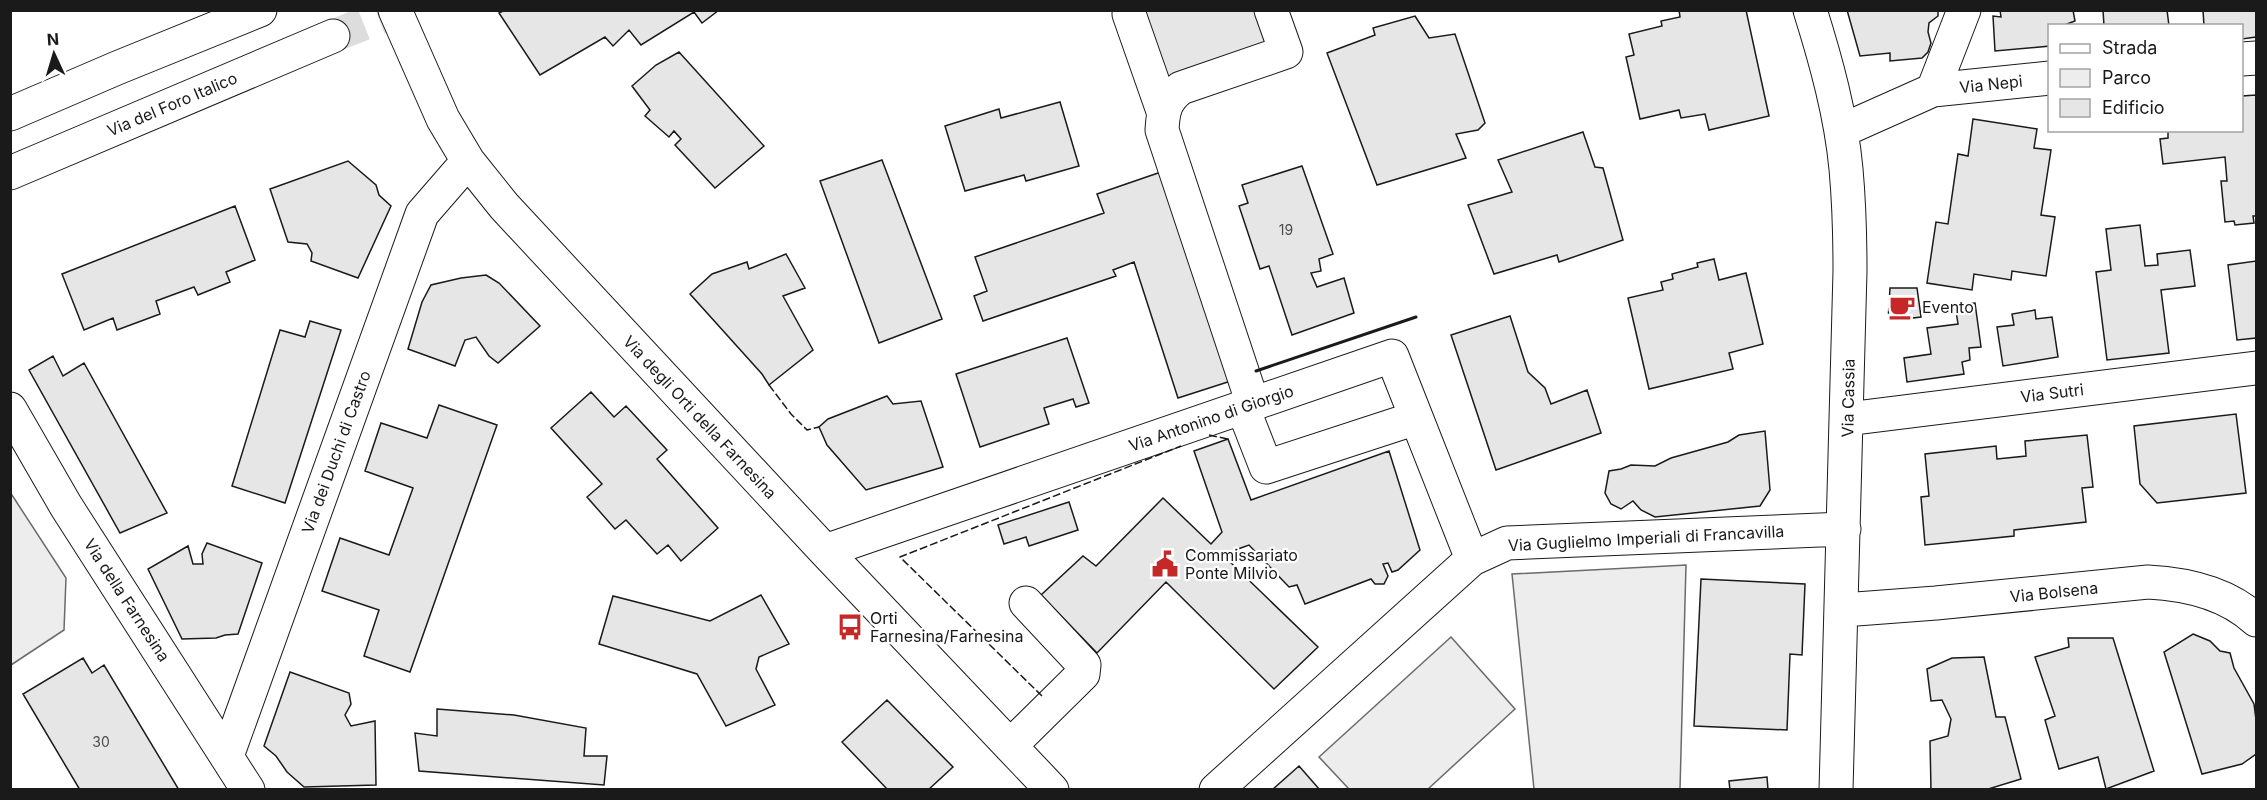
<svg xmlns="http://www.w3.org/2000/svg" width="2267" height="800" viewBox="0 0 2267 800" font-family="Inter,sans-serif">
<rect width="100%" height="100%" fill="#fff"/>
<path fill="#ededed" stroke="#6a6a6a" stroke-width="1.5" d="M10 492 66 578 64 630 11 665Z
M1686 565 1680 789H1534L1512 574Z
M1451 637 1515 709 1428 789H1349L1319 757Z"/>
<path fill="#e6e6e6" stroke="#1a1a1a" stroke-width="1.5" d="M505 10H719L702 23 694 12 641 45 629 30 613 46 605 37 540 75 499 13Z
M1141 10H1256L1268 43 1168 80Z
M1679 10H1746L1769 116 1709 130 1705 114 1681 118 1679 110 1640 119 1626 57 1634 55 1629 34 1662 26 1661 21 1680 17Z
M1847 10H1938V16L1929 23 1928 32 1931 43 1928 52 1922 58 1890 61V53L1860 56Z
M2000 10H2073L2075 21 2067 24 2068 26H2050V46L1995 51 1993 16 2001 17Z
M2103 10H2167L2169 26H2104Z
M2203 10H2256V37L2242 39V26H2204Z
M1415 16 1429 38 1455 34 1485 123 1478 130 1456 134 1466 158 1377 185 1327 53 1375 35 1373 28Z
M679 52 764 146 715 188 675 145 681 139 674 131 669 137 645 116 650 110 632 86 656 65Z
M2256 95V216H2253L2254 223 2235 225 2234 221 2225 222 2221 181H2227L2225 157 2163 164 2160 139 2168 138V130H2242V96Z
M1060 102 1079 166 1026 181 1024 175 965 191 945 126 999 109 1001 118Z
M1973 119 2037 129 2034 148 2051 150 2041 215 2055 217 2046 276 2012 271 2011 280 1974 274 1972 290 1927 283 1936 222 1948 224 1958 154 1968 156Z
M1583 132 1595 167 1603 168 1623 240 1559 262 1557 255 1494 274 1468 205 1512 192 1498 160Z
M882 160 942 319 879 343 820 181Z
M348 161 376 185 379 195 391 206 358 278 311 261 312 253 307 244 288 242 270 189Z
M1302 166 1333 254 1319 259 1321 271 1311 273 1317 287 1344 278 1354 313 1292 335 1269 266 1260 269 1239 206 1248 203 1242 185Z
M1161 172 1234 380 1178 398 1134 262 1113 270 1116 276 983 321 974 296 987 291 975 257 1104 213 1097 194Z
M235 206 255 260 226 272 230 282 198 295 194 287 156 301 160 314 117 330 113 318 84 330 62 274Z
M2140 225 2145 266 2158 265 2157 254 2190 250 2195 286 2161 290 2169 353 2107 360 2096 272 2111 270 2106 229Z
M786 254 805 288 783 296 813 350 769 385 762 374 690 294 712 274 747 262 749 269Z
M1714 259 1719 280 1746 273 1763 344 1729 353 1733 369 1649 389 1628 298 1663 290 1661 282 1673 279 1672 274 1698 267 1697 263Z
M2256 261V338L2237 340 2228 265Z
M486 275 499 283 540 326 498 363 489 356 476 337 465 340 455 366 408 349 422 302 431 285 461 278Z
M1890 288H1917L1921 317 1888 321Z
M1975 303 1981 347 1969 348 1970 360 1962 362 1964 374 1907 382 1904 358 1931 354 1927 328 1958 324 1955 305Z
M2035 310 2036 319 2052 317 2058 357 2003 366 1997 327 2014 325 2012 314Z
M1510 316 1528 372 1545 388 1551 404 1587 390 1601 433 1496 470 1451 335Z
M310 321 341 330 285 503 232 486 280 330 305 337Z
M1067 338 1089 403 1076 407 1073 399 1044 408 1049 424 980 447 956 374Z
M53 356 63 376 84 363 167 513 120 533 29 370Z
M591 392 614 417 626 406 667 450 657 459 718 528 681 561 668 545 657 554 626 520 615 529 587 497 602 484 551 428Z
M887 396 893 404 921 401 943 467 866 490 827 445 819 427 828 419Z
M439 405 497 425 410 672 364 656 379 610 322 591 340 538 389 555 413 488 365 471 381 423 427 438Z
M2236 414 2246 493 2157 503 2140 484 2134 426Z
M1765 431 1770 490 1760 506 1655 517 1641 510 1633 501 1621 509 1611 504 1605 493 1609 471 1621 469 1631 465 1655 466 1671 458 1728 442 1739 435Z
M2087 435 2093 487 2082 488 2086 522 2014 530V536L1925 545 1921 497 1929 496 1925 454 1996 446 1997 459 2026 456 2025 441Z
M1228 439 1251 500 1389 451 1420 550 1398 570 1392 572 1388 563 1383 564 1388 576 1384 584H1375L1371 579 1305 604 1297 585 1289 587 1249 545 1238 549 1229 561 1318 647 1274 689 1166 582 1097 653 1041 595 1083 556 1096 566 1163 498 1211 544 1222 532 1194 451Z
M1069 502 1078 530 1029 546 1026 537 1004 544 998 525Z
M207 543 262 563 238 634 225 635 216 638 182 639 148 569 188 546 193 564H203L202 554Z
M1701 579 1805 584 1802 655 1790 654 1787 730 1694 726Z
M761 595 789 644 759 657 756 669 775 705 726 726 697 674 599 644 613 596 710 621Z
M2193 634 2210 641 2220 651 2230 653 2234 668 2254 704 2256 720V754L2242 764 2202 774 2164 652Z
M2068 638H2113L2154 771 2106 789 2098 757 2059 769 2045 720 2055 716 2035 657 2069 647Z
M1984 657 1996 717H2005L2021 779 1985 790H1931L1930 741 1948 736 1951 719 1942 700 1931 701 1927 669 1952 658Z
M83 658 92 673 104 665 179 790H80L23 694Z
M290 672 349 693 351 704 345 715 351 726 375 721 376 785 304 787 287 772 276 756 264 746Z
M887 700 953 767 928 790H888L842 742Z
M437 709 514 715 586 728 584 756H607L604 785 419 771 415 733 437 736Z
M1299 766 1320 790H1272Z
M1767 777 1768 790H1730L1729 781Z"/>
<g fill="none" stroke-linecap="round" stroke-linejoin="round">
<path stroke="#ddd" stroke-width="33" stroke-dasharray="33 16" stroke-linecap="butt" d="M333 36 399 10"/>
<g stroke="#1a1a1a" stroke-width="35">
<path id="minor" d="M395 10 443 119 468 161 504 206 825 551 1052 790
M1810 10C1826 61 1841 115 1846 169 1849 202 1850 237 1850 271L1836 790
M1129 14 1163 111
M2242 59 2256 58
M1933 90 2050 78
M1841 131 1933 90 1964 10
M1253 404 1162 130C1163 111 1165 100 1181 88L1286 52 1271 10
M1243 408 1266 467 1416 418
M10 409 66 506 248 790
M1847 419 2256 368
M825 551 1392 356 1472 559
M1843 610 1936 603 2148 582C2187 584 2227 593 2256 620
M1010 746 1083 674 1084 665 1026 603
M227 756 422 214 468 161
M1216 790 1472 559 1507 543 1844 529"/>
</g>
<g stroke="#1a1a1a" stroke-width="35">
<path id="highway" d="M10 114 117 68 260 10
M10 173 333 36"/>
</g>
<use href="#minor" stroke="#fff" stroke-width="33"/>
<use href="#highway" stroke="#fff" stroke-width="33"/>
<path stroke="#1a1a1a" stroke-width="1.5" stroke-dasharray="8 3" stroke-linecap="butt" d="M769 385 791 414 807 430 819 427
M1209 435 1228 439
M1042 696 900 557 1181 446"/>
<path stroke="#1a1a1a" stroke-width="3" d="M1256 371 1416 317"/>
</g>
<defs>
<g id="cafe-bare" transform="scale(2.07)"><path d="M-5.5-4.5H6V0H3Q3 3.5 0 3.5H-2.5Q-5.5 3.5-5.5 0ZM3-3.2v2h1.7v-2ZM-6 4.5H4V6H-6Z" fill="#c62828" stroke="#fff" stroke-width="2.5" paint-order="stroke"/></g>
<g id="civic-bare" transform="scale(2.07)"><path d="M-.6-6.5H3V-4.5H.6V-3L4-1V1h2V6H-6V1h2V-1L-.6-3ZM-1.2 2.5V6h2.4V2.5Z" fill="#c62828" stroke="#fff" stroke-width="2.5" paint-order="stroke"/></g>
<g id="bus-bare" transform="scale(2.07)"><path d="M-5-6H5V4H4V6H2V4H-2V6H-4V4H-5ZM-3.5-4V0h7V-4ZM-3.5 1.2v1.5H-2V1.2ZM2 1.2v1.5H3.5V1.2Z" fill="#c62828" stroke="#fff" stroke-width="2.5" paint-order="stroke"/></g>
</defs>
<g fill-rule="evenodd">
<use href="#cafe-bare" x="1902" y="307"/>
<use href="#civic-bare" x="1165" y="564"/>
<use href="#bus-bare" x="850" y="627"/>
</g>
<g text-anchor="middle" stroke-width="4.5" stroke-linejoin="round" paint-order="stroke">
<g font-size="14" fill="#4d4d4d">
<text x="1286" y="235">19</text>
<text x="101" y="747">30</text>
</g>
<g font-size="16" fill="#1a1a1a" stroke="#fff">
<text transform="translate(1991 84) rotate(-6)" y="6">Via Nepi</text>
<text transform="translate(172 104) rotate(-23)" y="6">Via del Foro Italico</text>
<text transform="translate(2052 393) rotate(-7)" y="6">Via Sutri</text>
<text transform="translate(1848 398) rotate(-89)" y="6">Via Cassia</text>
<text transform="translate(700 417) rotate(47)" y="6">Via degli Orti della Farnesina</text>
<text transform="translate(1211 418) rotate(-19)" y="6">Via Antonino di Giorgio</text>
<text transform="translate(336 452) rotate(-70)" y="6">Via dei Duchi di Castro</text>
<text transform="translate(1646 538) rotate(-3)" y="6">Via Guglielmo Imperiali di Francavilla</text>
<text transform="translate(2054 592) rotate(-6)" y="6">Via Bolsena</text>
<text transform="translate(127 600) rotate(57)" y="6">Via della Farnesina</text>
</g>
<g font-size="16" fill="#1a1a1a" stroke="#fff" text-anchor="start">
<text x="1922" y="313">Evento</text>
<text x="1185" y="561">Commissariato<tspan x="1185" dy="18">Ponte Milvio</tspan></text>
<text x="870" y="624">Orti<tspan x="870" dy="18">Farnesina/Farnesina</tspan></text>
</g>
</g>
<rect width="2267" height="800" fill="none" stroke="#1a1a1a" stroke-width="24"/>
<rect x="2048" y="24" width="195" height="108" fill="#ffffff" stroke="#a3a3a3" stroke-width="1.5"/>
<rect x="2060" y="44" width="30" height="9" fill="#ffffff" stroke="#a3a3a3" stroke-width="1.5"/>
<text x="2102" y="54" font-size="18" fill="#1a1a1a">Strada</text>
<rect x="2060" y="69" width="30" height="18" fill="#ededed" stroke="#a3a3a3" stroke-width="1.5"/>
<text x="2102" y="84" font-size="18" fill="#1a1a1a">Parco</text>
<rect x="2060" y="99" width="30" height="18" fill="#e6e6e6" stroke="#a3a3a3" stroke-width="1.5"/>
<text x="2102" y="114" font-size="18" fill="#1a1a1a">Edificio</text>
<g transform="translate(54 54) rotate(356)" stroke="#ffffff" stroke-width="4.5" paint-order="stroke">
<path d="M0-4.5L10 22L0 15L-10 22Z" fill="#1a1a1a"/>
<text y="-9" font-size="16" font-weight="bold" text-anchor="middle" fill="#1a1a1a">N</text>
</g>
</svg>
